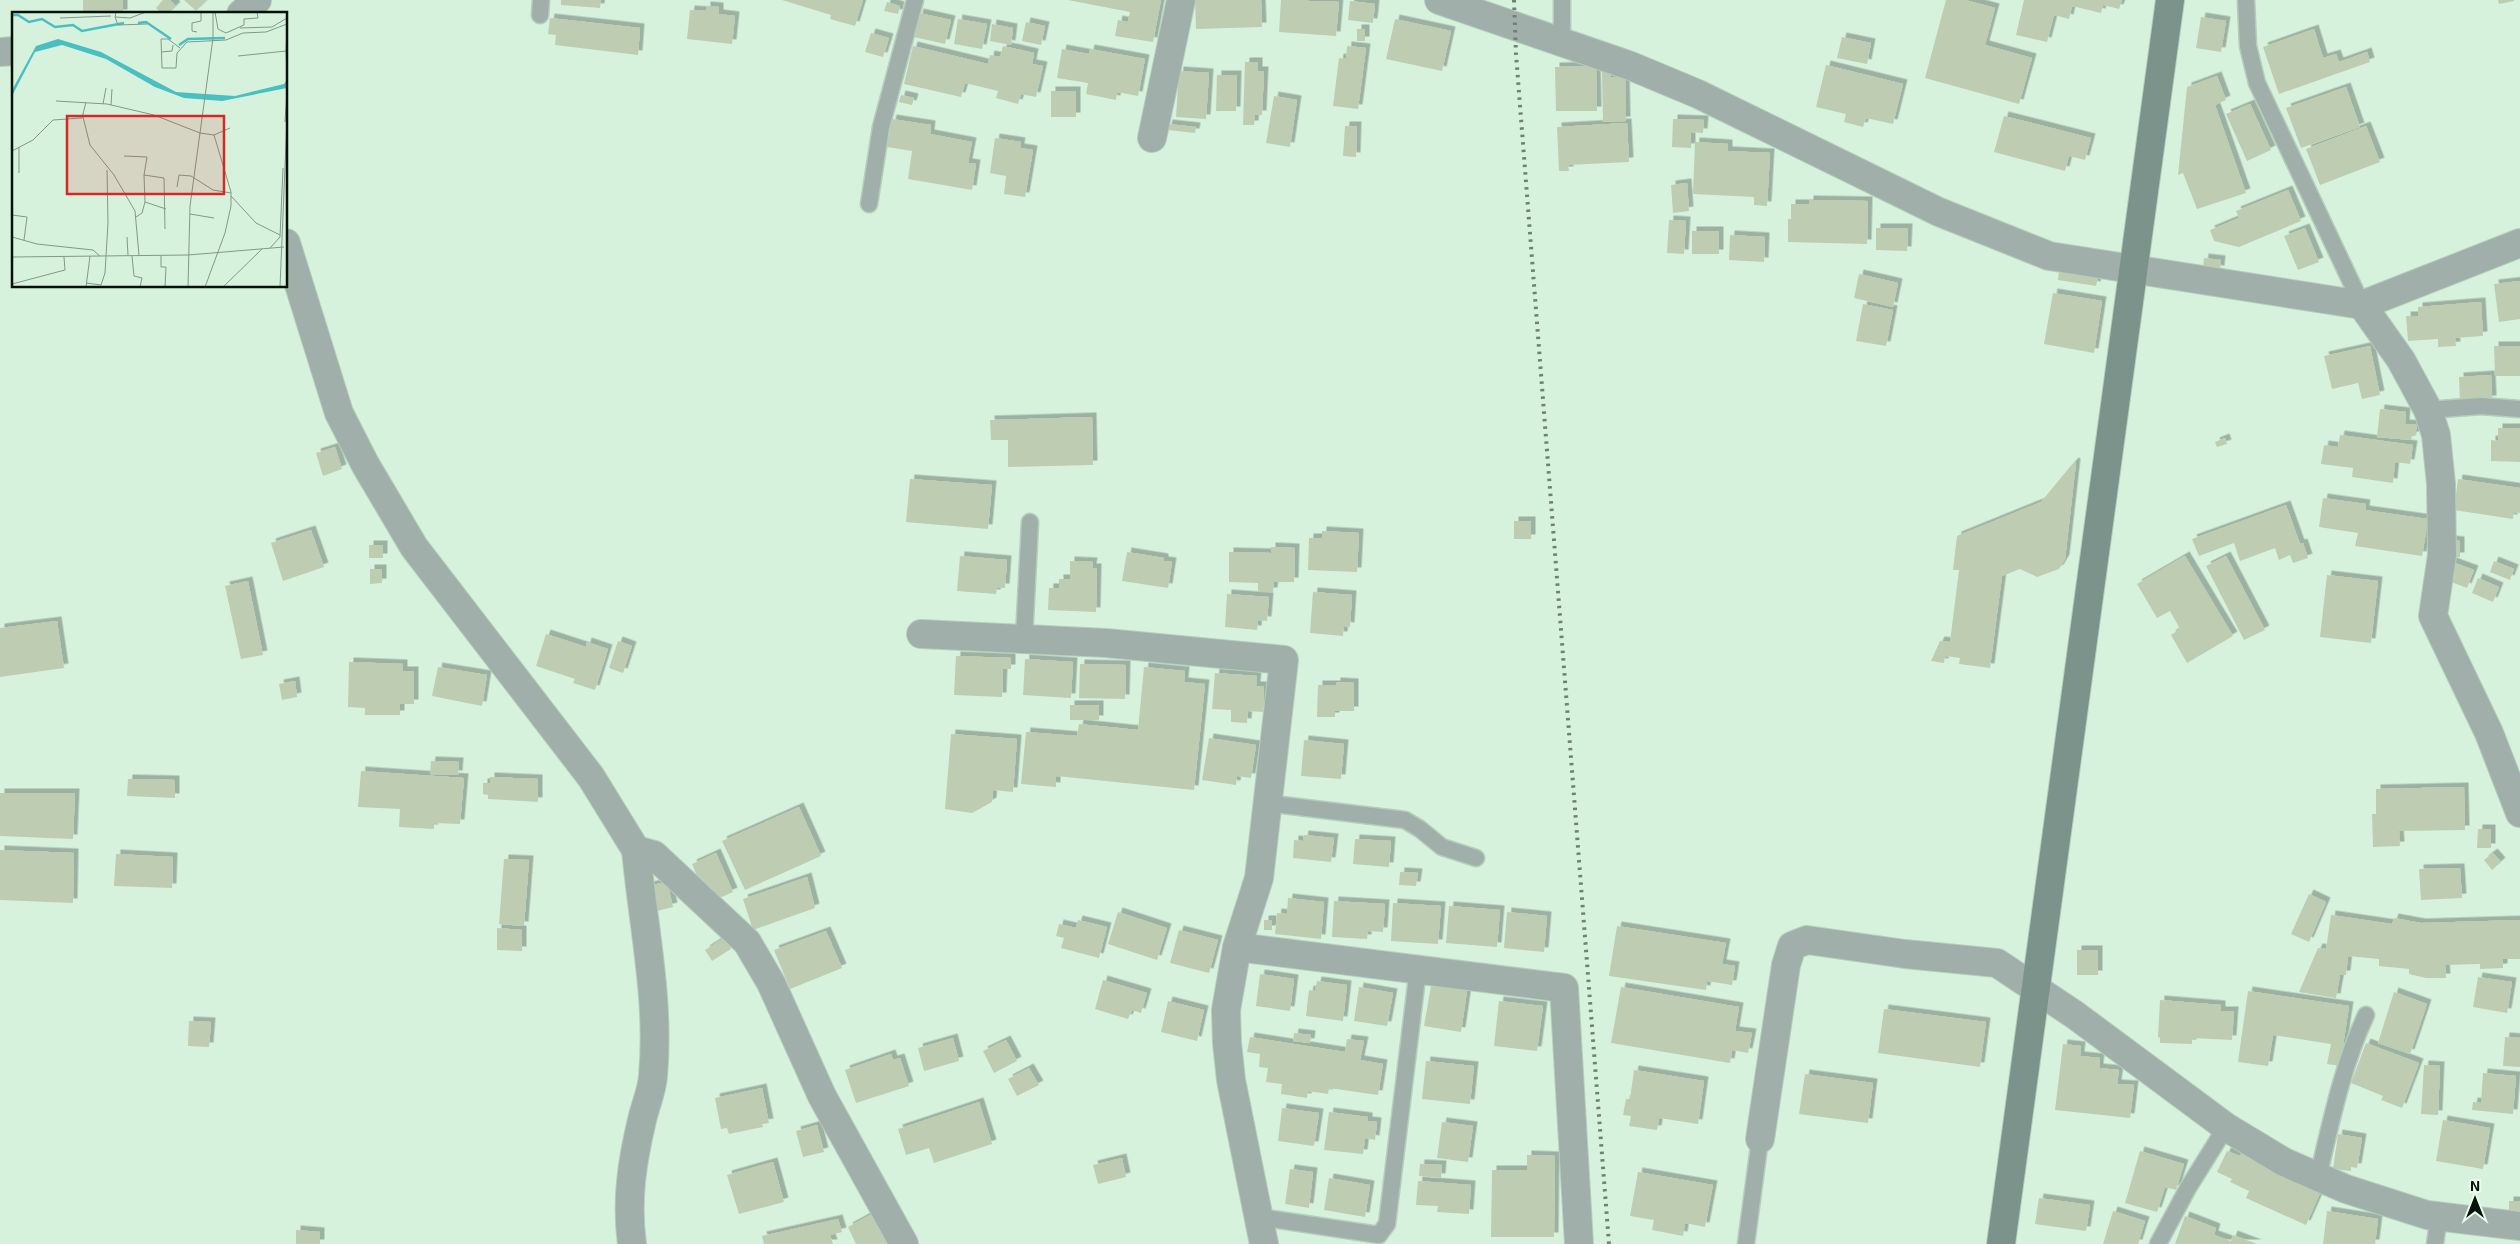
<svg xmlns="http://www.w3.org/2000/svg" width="2520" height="1244" viewBox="0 0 2520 1244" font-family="'Exo 2',sans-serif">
<defs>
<filter id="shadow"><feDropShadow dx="4.5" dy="-4.5" stdDeviation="0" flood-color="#0004"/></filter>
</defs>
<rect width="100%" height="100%" fill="#d6f2dd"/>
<path fill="#becdb1" filter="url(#shadow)" d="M83 0H123V14H83Z
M163 0H170L176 6 168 14H162L156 8Z
M184 0H207L196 11Z
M561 0H601L600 8 561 5Z
M782 0H863L855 26 830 19 831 15Z
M1068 0H1161L1153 42 1115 36 1118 20 1128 22 1130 12Z
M1195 0H1261L1262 27 1196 29Z
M1281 0 1339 2 1336 36 1279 32Z
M1946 0H1965L1995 8 1985 45 2032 58 2019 104 1925 78Z
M2024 0H2122L2119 9 2103 5 2101 13 2072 6 2069 19 2054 15 2047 42 2016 35Z
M2498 0H2514V1L2499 4Z
M1350 1 1375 4 1373 23 1348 20Z
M887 2 900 6 898 14 884 11Z
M706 6 719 7V14L735 16 732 44 687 39 690 10 706 11Z
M919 13 951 20 945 44 914 37Z
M2201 17 2226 21 2221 52 2196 48Z
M550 18 640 28 638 55 555 45 556 35 548 34Z
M958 19 987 24 982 49 954 44Z
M1395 19 1451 31 1442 71 1386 59Z
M1026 22 1045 26 1041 45 1022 41Z
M992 24 1013 28 1011 45 990 41Z
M1357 29H1365V41H1357Z
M2314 29 2323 58 2336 54 2339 62 2367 52 2370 62 2279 94 2263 47Z
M871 33 889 38 883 57 865 52Z
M1842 37 1871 43 1867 64 1837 58Z
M913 46 988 64 990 55 1000 57 1003 46 1034 53 1032 64 1043 66 1036 97 1021 94 1018 104 996 98 998 91 965 83 961 97 904 84Z
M1347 46 1366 48 1358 109 1333 106 1339 58 1346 59Z
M1062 49 1089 54 1090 49 1145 59 1138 96 1117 92 1116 100 1086 94 1088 83 1057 78Z
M1245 62H1258V71H1264L1262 115H1255L1254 125H1243Z
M1826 65 1903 84 1893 124 1866 118 1863 127 1844 122 1846 114 1816 107Z
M1596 66 1597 111H1556L1555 67Z
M1179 71 1209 73 1206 119 1176 117Z
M1602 72H1611V77H1625L1626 121 1603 122Z
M1217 75H1237L1236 111H1216Z
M2217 76 2226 100 2215 105 2246 193 2197 209 2183 173 2178 175 2187 87Z
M2346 87 2360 127 2301 148 2286 108Z
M1051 91H1076V117H1051Z
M901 95 914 98 912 105 899 102Z
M1274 96 1297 100 1290 147 1266 143Z
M2250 104 2271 150 2247 161 2226 114Z
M2004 116 2091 138 2085 160 2069 156 2065 171 1994 152Z
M892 119 931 125 930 134 972 142 968 163 976 164 972 190 908 179 912 151 887 147Z
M1673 119 1704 120 1703 133 1691 132V148L1672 147Z
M1627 123 1629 162 1568 165 1569 171H1559L1557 127Z
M1168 124 1196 127 1195 133 1167 130Z
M1345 126H1357L1356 157 1343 156Z
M2366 126 2380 162 2320 185 2306 149Z
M995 138 1021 142 1020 148 1033 150 1025 197 1004 194 1006 176 990 173Z
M1695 142 1728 144V151L1770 153 1767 206 1754 205V197L1693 194Z
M1687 183 1689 211 1673 213 1671 185Z
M2288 190 2301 221 2239 247 2214 241 2210 230 2239 218 2236 211Z
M1809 200 1868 201 1867 244 1788 242V219H1791V204H1809Z
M1669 220 1686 221 1684 254 1667 253Z
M1876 228H1908L1907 251 1876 250Z
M2305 228 2319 262 2298 270 2284 236Z
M1692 231H1719V254H1692Z
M1730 235 1765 237 1764 262 1729 260Z
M2204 258 2221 260 2220 270 2203 269Z
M2059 271 2098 278 2096 286 2058 280Z
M1859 274 1898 283 1893 307 1854 298Z
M2520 281V319L2499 322 2494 284Z
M2053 293 2102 301 2094 353 2044 344Z
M2481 302 2483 336 2455 338 2456 346 2438 347V339L2408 341 2406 316H2418V307Z
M1863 304 1893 310 1886 346 1856 341Z
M2370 346 2380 395 2362 399 2358 383 2332 389 2324 356Z
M2494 346H2520V376H2495Z
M2491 375 2492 400 2460 402 2459 377Z
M2380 409 2406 412 2405 424 2417 425 2415 436H2412L2411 440 2377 437Z
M1092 417 1093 465 1008 467V440H991L990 420Z
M2498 428H2520V462L2491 461V440L2498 441Z
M2340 435 2413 445 2410 464 2395 462 2393 483 2352 477 2353 468 2321 464 2324 445 2338 447Z
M2225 438 2227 444 2217 447 2215 442Z
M335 447 342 469 323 476 316 453Z
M2074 462 2076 463 2065 559 2059 569 2037 577 2020 569 2002 576 1990 668 1959 664 1960 658 1945 656 1944 663 1931 661 1940 641 1950 642 1959 570H1953L1957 536 2041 502Z
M910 479 992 485 988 529 906 522Z
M2458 479 2520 488V513L2514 512 2513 519 2454 510Z
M2323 498 2366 504 2365 510 2428 519 2422 556 2355 546 2358 533 2319 527Z
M2286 505 2300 544 2303 543 2308 558 2293 563 2290 555 2279 560 2275 548 2240 561 2234 543 2199 556 2192 539Z
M1514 521H1531V539H1514Z
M311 530 324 567 283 581 271 543Z
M1322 531 1359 533 1357 572 1308 570 1309 538H1322Z
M2450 540 2460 541V557H2450Z
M369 545H383V558H369Z
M1271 547 1295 548 1294 582H1274L1273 592H1258V583L1229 582V552L1271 553Z
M1127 552 1164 558V561L1172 562 1168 588 1122 581Z
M960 556 1007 560 1005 588H997L996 594 957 591Z
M2185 556 2233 636 2187 663 2171 635 2180 629 2170 611 2157 618 2137 584Z
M2226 556 2265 630 2244 640 2206 566Z
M1070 561 1093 562 1092 568H1097L1096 612 1048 610 1049 588H1059V579H1070Z
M2494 561 2514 569 2510 580 2490 572Z
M2452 562 2474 570 2467 588 2446 580Z
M370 569H382V583L370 584Z
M2327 575 2378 581 2371 643 2320 637Z
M2478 578 2499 587 2493 602 2472 593Z
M248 581 263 655 241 659 225 586Z
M1313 592 1352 595 1350 627 1344 626 1343 636 1310 633Z
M1227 594 1269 597 1267 621 1258 620 1257 630 1225 627Z
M57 621 64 668 0 677V628Z
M546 634 586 647 587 642 608 649 595 690 573 683 575 679 536 666Z
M618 641 632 646 623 673 609 668Z
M956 656 1011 658V669H1003L1002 697 954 695Z
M1025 659 1073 662 1071 698 1023 695Z
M349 662 403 664V671H414V704H400V715H365V708L348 707Z
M1080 664 1126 665 1125 699 1079 698Z
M438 667 487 675 482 706 432 696Z
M1144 667 1185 671 1184 682 1205 684 1194 790 1056 776V787L1021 784 1026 732 1077 736 1079 724 1138 730Z
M1215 673 1257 676 1256 686H1264L1263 712 1248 711 1247 723 1231 722V710L1212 709Z
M295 681 297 697 282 700 279 684Z
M1336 682 1354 683V711H1335V717H1317L1318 685H1336Z
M1070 705H1099V720H1070Z
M951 734 1017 739 1013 792 993 790 992 802 972 813 945 809Z
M1209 738 1256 745 1251 778 1237 776 1236 785 1202 780Z
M1304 740 1344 744 1341 779 1301 776Z
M431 761 459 762 458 775 430 774Z
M361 771 464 778 460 824 434 823V829L399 827 400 809 358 807Z
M490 777 538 779V802L488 799V795L483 794V783H490Z
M128 779 175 780V798L127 796Z
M2464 787 2465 830 2399 831 2400 846 2373 847 2372 814H2376V789Z
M0 793H75L73 839 0 836Z
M799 807 821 856 745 890 722 841Z
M2478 829H2491V848H2477Z
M1304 835 1334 838 1331 862 1293 858 1294 840 1303 841Z
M1355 839 1391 841 1389 867 1353 864Z
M0 850 74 853 73 903 0 900Z
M716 853 733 892 715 900 704 892 692 864Z
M2493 853 2501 862 2492 870 2484 860Z
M116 854 173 857 172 888 114 886Z
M504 859 529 860 524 926 499 924Z
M2460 868 2462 898 2421 900 2419 869Z
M1400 872 1418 873 1416 886 1399 885Z
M807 877 815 908 753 930 743 899Z
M667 882 673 907 653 912 648 886Z
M2309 894 2326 902 2309 942 2291 934Z
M1288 898 1324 902 1321 939 1275 934 1277 913 1287 914Z
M1334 901 1385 904 1383 932 1368 931 1367 939 1332 937Z
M1393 903 1441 906 1438 944 1391 941Z
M1449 906 1500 910 1497 947 1446 943Z
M1118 912 1167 928 1157 960 1108 944Z
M1507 912 1547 916 1544 952 1504 948Z
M2331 915 2392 924 2394 918 2421 923 2520 920V959H2503V968L2480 969V964L2445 965 2446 978H2426L2409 974V969L2379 966V959L2348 956 2346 975H2340L2336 998 2299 992 2318 948 2326 949Z
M1078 920 1107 927 1099 958 1061 948 1064 938 1056 936 1059 924 1076 928Z
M1264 920H1272V930H1264Z
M1617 926 1726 943 1722 964 1735 966 1732 985 1707 981 1706 990 1609 976Z
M497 928 522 930V951L497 950Z
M1179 930 1218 940 1209 973 1170 963Z
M826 931 842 968 790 989 774 950Z
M724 938 731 949 712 961 705 950Z
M2077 950H2098V975H2077Z
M1260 974 1294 979 1290 1011 1256 1006Z
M2478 977 2512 982 2507 1013 2473 1007Z
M1103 980 1147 993 1141 1013 1132 1010 1128 1019 1095 1009Z
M1317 981 1347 985 1343 1021 1306 1016 1309 990 1315 991Z
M1431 986 1467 991 1461 1032 1424 1026Z
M1359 987 1393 993 1387 1026 1354 1021Z
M1621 987 1739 1007 1735 1031 1752 1033 1748 1053 1732 1050 1730 1063 1611 1043Z
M2248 991 2349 1006 2340 1066 2327 1064 2331 1044 2273 1035 2268 1066 2238 1062Z
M2394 992 2427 1004 2410 1054 2378 1043Z
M2160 1000 2221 1005V1011H2234L2232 1040 2192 1038V1044L2160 1043V1038L2158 1037Z
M1168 1001 1204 1010 1197 1041 1161 1032Z
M1499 1001 1543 1006 1537 1051 1494 1046Z
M1884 1009 1986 1022 1980 1067 1878 1053Z
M189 1021 211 1022 209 1047 188 1046Z
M1294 1033 1311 1035 1310 1043 1293 1041Z
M1250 1037 1345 1052 1347 1039 1364 1041 1360 1060 1383 1064 1378 1095 1329 1088 1328 1094 1308 1091 1307 1098 1281 1094 1282 1084 1266 1082 1268 1068 1259 1067 1260 1054 1247 1052Z
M2505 1037 2520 1038V1067L2503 1066Z
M953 1038 959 1061 924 1071 918 1048Z
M1006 1040 1017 1061 994 1073 983 1051Z
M2366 1043 2419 1063 2402 1108 2381 1100 2383 1096 2351 1083Z
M2063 1044 2081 1046 2080 1056 2100 1058 2099 1068 2119 1070 2117 1084 2134 1085 2130 1118 2055 1110Z
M891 1054 893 1060 900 1058 909 1086 856 1103 845 1070Z
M1426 1061 1474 1066 1470 1104 1422 1099Z
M2424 1065 2440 1066 2438 1115 2421 1114Z
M1029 1068 1039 1085 1017 1096 1008 1079Z
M1634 1070 1704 1081 1698 1124 1659 1118 1657 1130 1629 1126 1631 1116 1623 1115 1626 1099H1630Z
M2483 1073 2516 1076 2513 1114 2472 1110 2473 1102 2481 1103Z
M1805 1074 1873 1083 1868 1123 1799 1114Z
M762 1088 769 1123 762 1124 763 1127 729 1134 727 1128 721 1129 715 1098Z
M979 1102 992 1144 934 1163 929 1148 906 1155 898 1129Z
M1282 1108 1319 1113 1314 1146 1278 1141Z
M1329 1112 1368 1117V1121L1377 1122 1375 1140 1365 1138 1363 1154 1324 1150Z
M2443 1120 2490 1128 2483 1169 2436 1161Z
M1442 1122 1473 1126 1468 1162 1437 1158Z
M817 1125 824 1152 803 1157 796 1131Z
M2338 1134 2362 1138 2357 1168 2351 1167V1171L2333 1169Z
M2140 1151 2184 1164 2176 1190 2165 1187 2157 1212 2125 1203Z
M2227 1151 2240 1156 2241 1154 2321 1191 2306 1225 2246 1198 2249 1191 2230 1182 2232 1179 2217 1172Z
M1527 1155 1555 1156 1554 1237H1491L1492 1170H1527Z
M1122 1158 1126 1177 1098 1184 1093 1165Z
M773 1162 784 1202 739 1214 727 1175Z
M1420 1164 1442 1165 1441 1178 1419 1176Z
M1290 1169 1313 1172 1309 1208 1285 1204Z
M1638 1172 1713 1185 1705 1227 1685 1223 1683 1236 1652 1230 1654 1220 1630 1216Z
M1329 1178 1370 1185 1365 1217 1324 1210Z
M1418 1181 1471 1185 1469 1214 1437 1212 1438 1206 1416 1205Z
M2039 1198 2090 1205 2086 1231 2035 1224Z
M2509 1201H2520V1214H2509Z
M2113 1211 2145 1221 2138 1244H2103Z
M2327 1211 2378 1219 2375 1244H2323Z
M872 1214 887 1244H856L848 1227Z
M2185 1216 2216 1228 2214 1235 2231 1241 2233 1235 2257 1244H2175Z
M838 1219 842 1232 830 1235 833 1244H764L762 1236Z
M296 1230 320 1232V1244H296Z"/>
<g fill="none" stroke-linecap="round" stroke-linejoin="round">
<g stroke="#b5cebb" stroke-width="19">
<path id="lane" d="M2246 0 2248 46 2257 83 2362 305
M540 15 541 0
M1562 43V0
M869 204 881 127 915 0
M2428 410 2481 406 2520 409
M1024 639 1030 522
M1266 803 1405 820 1420 829 1442 847 1476 858
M2318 1177C2331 1122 2342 1067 2366 1015
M1259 1217 1379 1235 1387 1224 1418 969
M1746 1244 1760 1139
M2158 1244 2188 1188 2226 1127
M2435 1244 2439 1216"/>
</g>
<g stroke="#b5cebb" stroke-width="30">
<path id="street" d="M1439 0 1631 66 1698 94 1939 212 2049 256 2362 305 2520 243
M241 14 257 0
M0 52 14 51
M1152 138 1181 0
M286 243 339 413 365 464 414 547 591 777 636 850 654 855 747 942 771 983 822 1096 904 1244
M2362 305 2401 360 2428 410 2436 435 2441 484 2442 555 2433 616 2489 733 2520 813
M921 634 1106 643 1284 660 1259 878 1237 947
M1760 1139 1786 965 1792 946 1807 940 1905 954 1997 963 2075 1015 2226 1127 2284 1162 2346 1189 2427 1215 2520 1226
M632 1244C626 1201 632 1162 642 1120 645 1106 652 1091 653 1076 660 1001 643 925 636 850
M1264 1244 1231 1080 1227 1043 1226 1010 1237 947 1564 988 1579 1244"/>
</g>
<g stroke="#b5cebb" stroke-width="30">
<path id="secondary" d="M2001 1244 2170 0"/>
</g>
<use href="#lane" stroke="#a0afaa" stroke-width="16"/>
<use href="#street" stroke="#a0afaa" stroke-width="28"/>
<use href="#secondary" stroke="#7c938c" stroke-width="28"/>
<path stroke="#6f8173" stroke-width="4" stroke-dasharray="2.5 5" stroke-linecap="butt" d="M1514 0 1516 54 1609 1244"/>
</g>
<g transform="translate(12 12)">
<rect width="275" height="275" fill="#d6f2dd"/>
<path d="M46 27 89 40 164 80 223 84 272 72 275 68V76L210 89 172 86 143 75 94 47 50 33 23 40 0 84V78L24 34Z" fill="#4abfc1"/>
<path fill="none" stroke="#4abfc1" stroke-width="2.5" d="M0 3H6L17 10 30 7 43 15 61 13 70 19 112 11M126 11 134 10 159 27M167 33 176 27 213 26"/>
<path fill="none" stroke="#839888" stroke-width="1" d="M104 0 103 5 118 6 134 0M203 0 206 17 214 21 232 13V7L246 6 245 0M103 5 106 13 135 12M48 6 99 4M228 16 260 15 275 6M185 20 180 19V11L189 9V0M168 36 156 27H149L150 56H164L165 41 175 30 214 28 231 21 254 20 275 12M274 39 275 14M149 40 160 39 161 33M226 44 274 39 275 59M44 89 95 92 142 103 188 121 202 123 218 116M91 92 94 76M99 93 100 77M71 105 78 133 102 163 123 199 127 243M273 110 275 81M7 135V161M0 139 21 128 41 108 70 106 74 90M112 144 135 145 132 163M165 175 167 163 179 164 201 178 219 181M219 184 244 211 268 223M133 190 154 197M178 202 202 206M0 203 15 205 12 228M124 205 130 201 133 190 132 163 152 166 153 217M0 225 25 232 81 238 88 244M115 225 116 243M258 236 268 225 271 156M120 244 122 264 130 266 128 275M149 244V255H154L153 275M0 245 176 243 272 235M74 271 89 273 93 261 96 211 95 158M0 272 53 258 52 245M74 275 78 244M176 275 178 194 201 26V0M193 275 213 221 219 194V180L202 123M211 275 250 237M268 275 275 107"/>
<path fill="#d62828" fill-opacity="0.15" stroke="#d62828" stroke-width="2.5" d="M55 104H212V182H55Z"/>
<rect width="275" height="275" fill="none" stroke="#071009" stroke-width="2.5"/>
</g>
<g transform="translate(2475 1199)" stroke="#e7feec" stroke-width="4" paint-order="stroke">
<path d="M0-4L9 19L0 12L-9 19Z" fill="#071009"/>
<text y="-8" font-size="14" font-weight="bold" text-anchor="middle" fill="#071009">N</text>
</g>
</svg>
